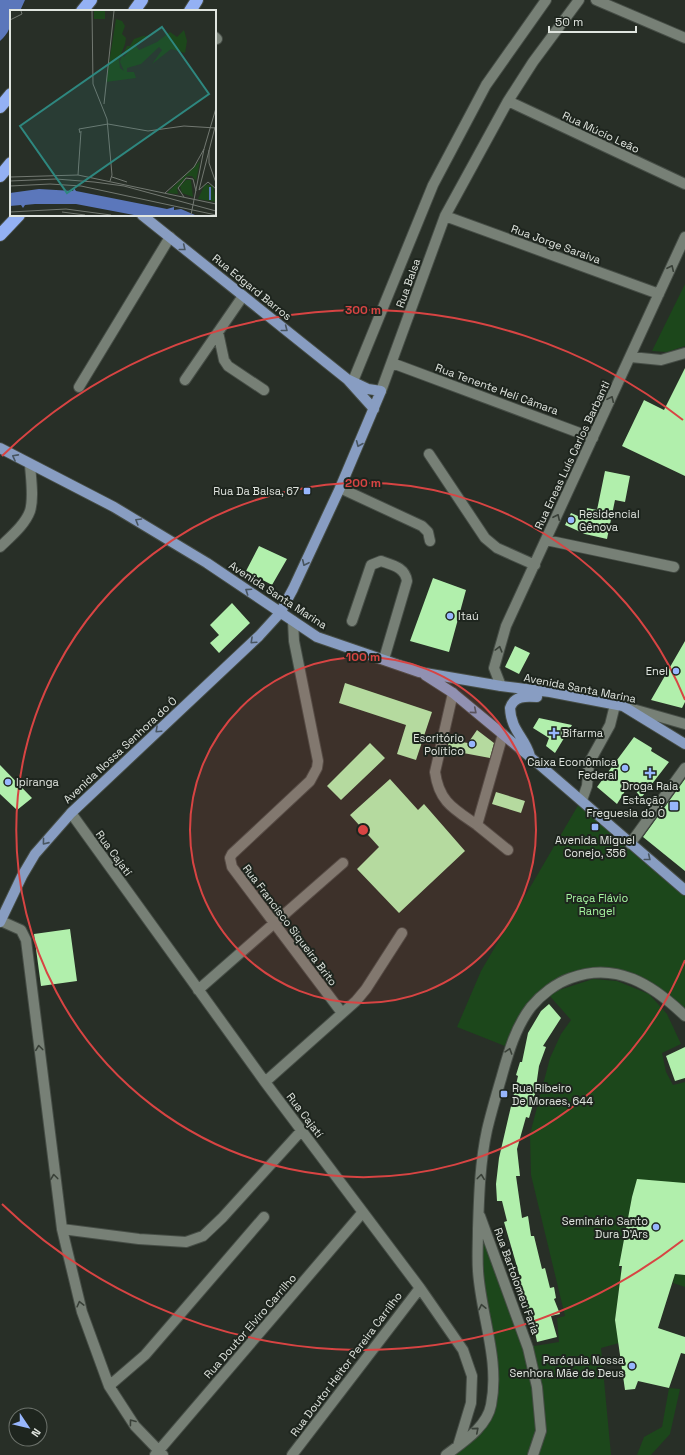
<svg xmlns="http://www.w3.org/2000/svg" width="685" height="1455" viewBox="0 0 685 1455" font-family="'Space Grotesk',sans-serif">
<rect width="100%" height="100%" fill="#282f27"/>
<path fill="#1c471b" d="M685 284V346L667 352 652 351Z
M580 802 685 891V1016L644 984 584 973 550 993 593 979 617 981 649 994 667 1014 681 1044 662 1053 666 1072 673 1085 685 1082V1183L634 1191 632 1197 619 1266 621 1274 615 1320 619 1343 601 1348 611 1455H446L481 1426 493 1396 480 1297 478 1210 528 1347 559 1342 557 1318 565 1316 531 1175 530 1134 550 1058 561 1034 571 1020 548 994 531 1007 510 1048 457 1027 481 971Z
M675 1274 685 1275V1287L673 1283Z
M669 1388 680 1389 670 1434 651 1455H637L644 1437 662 1427Z"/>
<path fill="#5b77bb" d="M0 0H25L20 11H11C11 25 11 31 0 41Z"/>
<path fill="#b1efac" d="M685 368V476L622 446 644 400 664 410Z
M605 471 630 476 625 502 615 500 607 539 585 534 565 525 571 513 585 519 587 508 597 510Z
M259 546 287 559 272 585 246 571Z
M433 578 466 590 449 652 410 641Z
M232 603 250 623 219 653 210 643 219 635 210 625Z
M685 641V702L682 708 651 700Z
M515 646 530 653 519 674 505 667Z
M345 683 432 712 416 760 397 754 406 725 339 703Z
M539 718 572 725 555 753 546 746 549 738 533 728Z
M477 730 494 743 490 758 447 750 449 740 468 743Z
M634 737 652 748 651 751 669 762 641 798 630 783 617 804 597 787Z
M370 743 385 758 341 800 327 786Z
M0 765 32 798 17 810 0 794Z
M390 779 418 810 424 804 465 851 399 913 357 869 379 847 350 815Z
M685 779V871L643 837Z
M496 792 525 801 521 813 492 804Z
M70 929 77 981 41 986 34 934Z
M549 1004 561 1018 543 1046 546 1047 539 1066 534 1101 529 1118 526 1117 517 1149 520 1176H516L522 1218 528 1216 531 1236H534L542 1269 545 1268 550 1288 554 1287 556 1298 554 1299 560 1314 551 1316 557 1337 537 1342 532 1317 529 1308 527 1309 522 1295 524 1294 518 1278 520 1277 504 1222 507 1221 502 1201H497L496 1184 499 1158 518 1076 516 1075 520 1062H522L528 1033 541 1011Z
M685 1047V1078L675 1081 666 1056Z
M637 1179 685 1183V1275L675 1274 658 1328 685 1337V1354L681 1353 669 1388 638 1381 635 1389 625 1390 615 1320 622 1266H619L632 1197Z"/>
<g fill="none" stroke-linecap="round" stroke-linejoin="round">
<g stroke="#464d46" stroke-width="12">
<path id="minor" d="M596 0 685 38
M215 37 217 39
M508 101 685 184
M445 216 659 294
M218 332 224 360 228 366 264 390
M631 357 661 360 685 353
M392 363 593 438
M185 380 243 296
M353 381 433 185 486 85 546 0
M79 387 170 237
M381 391 445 216 508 101 533 62 579 0
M429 454 485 538 497 548 535 565
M340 488 422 526 428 532 430 541
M546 540 674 567
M0 547C10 537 25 525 30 511 34 498 31 479 30 465
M293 621 294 641 318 761 317 768 310 781 232 854 230 858 232 867 342 1013
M352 621 371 565 381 561C392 565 405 567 407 581L384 659
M501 686 494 668 506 626 685 237
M453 693 435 772C439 802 454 809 477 825L503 734
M629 708 685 724
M582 800 587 786 589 763 610 725 615 705
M71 813 265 1082 420 1288 463 1350 472 1376 471 1403 458 1446
M477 825 508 850
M630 844 685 768
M1 921 21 930 26 940 62 1229 82 1312 109 1386 135 1426 163 1455
M198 990 343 863
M265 1082 356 1001 366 989 402 933
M480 1216 528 1348 537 1387 541 1431 533 1455
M62 1229 139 1239 186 1242 203 1236 223 1217 302 1130
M109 1386 145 1355 264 1217
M155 1455 363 1212
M292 1455 420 1288
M446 1455C463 1442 487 1427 491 1405 500 1360 481 1316 478 1271 477 1257 478 1243 478 1229 479 1196 480 1162 487 1130 491 1113 496 1096 501 1079 508 1054 515 1028 531 1007 541 995 556 983 571 978 616 961 653 985 685 1016"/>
</g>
<g stroke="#464d46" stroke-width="12">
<path id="major" d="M142 215 347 379 374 409
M0 448 114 507 207 563 317 637 419 672 501 686 550 692 623 706 685 744
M425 675 453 693 541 766 685 890
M530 756C525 737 511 731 510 708 514 696 525 696 537 697
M0 922 22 876 35 854 71 813 259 636 280 613 293 589 340 488 381 391 368 389 347 379"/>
</g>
<g stroke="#464d46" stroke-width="14">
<path id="highway" d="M82 11 91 0
M134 11 142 0
M190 11 197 0
M0 107 11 94
M0 176 11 163
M0 235 19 215"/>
</g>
<use href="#minor" stroke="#778076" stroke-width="10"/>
<use href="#major" stroke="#889dc2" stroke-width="10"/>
<use href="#highway" stroke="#94b1f4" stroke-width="12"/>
</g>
<defs><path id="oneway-chevron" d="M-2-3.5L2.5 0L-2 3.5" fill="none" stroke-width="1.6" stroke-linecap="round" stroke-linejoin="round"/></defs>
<g stroke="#485560">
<use href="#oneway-chevron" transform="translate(183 248) rotate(39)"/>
<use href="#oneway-chevron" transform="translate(285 329) rotate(38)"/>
<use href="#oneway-chevron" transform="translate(359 444) rotate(113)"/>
<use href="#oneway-chevron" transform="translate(15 457) rotate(-152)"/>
<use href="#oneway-chevron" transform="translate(138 521) rotate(-149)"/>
<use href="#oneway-chevron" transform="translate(305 563) rotate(115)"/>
<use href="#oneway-chevron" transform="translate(248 591) rotate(-146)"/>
<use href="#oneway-chevron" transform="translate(253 641) rotate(137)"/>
<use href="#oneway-chevron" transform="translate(474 711) rotate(40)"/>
<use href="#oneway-chevron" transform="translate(158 730) rotate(137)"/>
<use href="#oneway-chevron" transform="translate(45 842) rotate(129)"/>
<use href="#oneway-chevron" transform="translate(648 858) rotate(39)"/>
</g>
<g stroke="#394038">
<use href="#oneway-chevron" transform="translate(671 268) rotate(-65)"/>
<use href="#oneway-chevron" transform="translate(611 399) rotate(-65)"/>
<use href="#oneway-chevron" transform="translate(557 517) rotate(-65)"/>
<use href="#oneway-chevron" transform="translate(499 649) rotate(-75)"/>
<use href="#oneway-chevron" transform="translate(39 1048) rotate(-97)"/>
<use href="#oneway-chevron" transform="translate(509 1051) rotate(-72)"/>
<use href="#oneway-chevron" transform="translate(54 1177) rotate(-97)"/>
<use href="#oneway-chevron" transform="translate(481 1177) rotate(-83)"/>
<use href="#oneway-chevron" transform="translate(80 1304) rotate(-104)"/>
<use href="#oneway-chevron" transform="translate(482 1307) rotate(-102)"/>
<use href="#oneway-chevron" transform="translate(132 1422) rotate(-127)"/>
<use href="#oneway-chevron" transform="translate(476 1430) rotate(-41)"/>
</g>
<circle cx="363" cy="830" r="173" fill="#d84443" fill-opacity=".12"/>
<g fill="none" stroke="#d84443" stroke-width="2">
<circle cx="363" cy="830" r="173"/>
<path d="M685 960A347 347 0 1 1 685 700"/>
<path d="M683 1240A520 520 0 0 1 2 1204M2 456A520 520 0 0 1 683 420"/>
</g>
<g fill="#97b6fd" stroke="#1e251e" stroke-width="1.5">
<rect x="303" y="487" width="8" height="8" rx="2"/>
<circle cx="571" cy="520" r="4"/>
<circle cx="450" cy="616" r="4"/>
<circle cx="676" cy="671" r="4"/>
<path d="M552 727h4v4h4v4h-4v4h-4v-4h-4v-4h4z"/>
<circle cx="472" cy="744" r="4"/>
<circle cx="625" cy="768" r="4"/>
<path d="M648 767h4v4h4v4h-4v4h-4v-4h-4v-4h4z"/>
<circle cx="8" cy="782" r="4"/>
<rect x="669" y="801" width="10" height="10" rx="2"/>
<rect x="591" y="823" width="8" height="8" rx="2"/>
<rect x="500" y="1090" width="8" height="8" rx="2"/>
<circle cx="656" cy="1227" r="4"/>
<circle cx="632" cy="1366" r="4"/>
</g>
<g text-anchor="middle" stroke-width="4" stroke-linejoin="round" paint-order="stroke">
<g font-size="11" fill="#e0e5df" stroke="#1e251e">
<text transform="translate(601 132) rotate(25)" y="4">Rua Múcio Leão</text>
<text transform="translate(556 244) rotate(20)" y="4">Rua Jorge Saraiva</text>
<text transform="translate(408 283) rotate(-70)" y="4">Rua Balsa</text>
<text transform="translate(252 287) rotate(39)" y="4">Rua Edgard Barros</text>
<text transform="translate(497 389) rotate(20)" y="4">Rua Tenente Heli Câmara</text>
<text transform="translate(572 455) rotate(-65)" y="4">Rua Eneas Luís Carlos Barbanti</text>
<text transform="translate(278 595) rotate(33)" y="4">Avenida Santa Marina</text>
<text transform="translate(580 688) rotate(11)" y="4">Avenida Santa Marina</text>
<text transform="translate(120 750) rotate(-43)" y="4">Avenida Nossa Senhora do Ó</text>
<text transform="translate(114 853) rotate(54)" y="4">Rua Cajatí</text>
<text transform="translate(290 925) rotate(53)" y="4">Rua Francisco Siqueira Brito</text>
<text transform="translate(305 1115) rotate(53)" y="4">Rua Cajatí</text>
<text transform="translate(517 1281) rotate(70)" y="4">Rua Bartolomeu Faria</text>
<text transform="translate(250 1326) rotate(-49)" y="4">Rua Doutor Elviro Carrilho</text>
<text transform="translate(346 1364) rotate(-53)" y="4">Rua Doutor Heitor Pereira Carrilho</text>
</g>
<g font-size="11" fill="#e0e5df" stroke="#1e251e" text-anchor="end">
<text x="299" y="495">Rua Da Balsa, 67</text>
<text x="579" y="518" text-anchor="start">Residencial<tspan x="579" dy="13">Gênova</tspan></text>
<text x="458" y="620" text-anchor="start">Itaú</text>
<text x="668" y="675">Enel</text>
<text x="562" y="737" text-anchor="start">Bifarma</text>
<text x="464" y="742">Escritório<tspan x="464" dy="13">Político</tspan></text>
<text x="617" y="766">Caixa Econômica<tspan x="617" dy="13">Federal</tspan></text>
<text x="16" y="786" text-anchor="start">Ipiranga</text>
<text x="650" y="790" text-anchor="middle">Droga Raia</text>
<text x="665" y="804">Estação<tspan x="665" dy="13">Freguesia do Ó</tspan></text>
<text x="595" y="844" text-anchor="middle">Avenida Miguel<tspan x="595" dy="13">Conejo, 356</tspan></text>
<text x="512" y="1092" text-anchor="start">Rua Ribeiro<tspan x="512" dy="13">De Moraes, 644</tspan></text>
<text x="648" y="1225">Seminário Santo<tspan x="648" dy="13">Dura D'Ars</tspan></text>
<text x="624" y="1364">Paróquia Nossa<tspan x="624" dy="13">Senhora Mãe de Deus</tspan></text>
</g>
<g font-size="11" fill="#a6f6a1" stroke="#1e251e">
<text x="597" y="902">Praça Flávio<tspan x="597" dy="13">Rangel</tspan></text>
</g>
</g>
<g transform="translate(10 10)">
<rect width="206" height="206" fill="#282f27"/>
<path d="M84 1H95V9H84ZM106 9 112 11 115 16 112 24 116 28 115 34 109 50 110 58 114 61 110 52 112 45 114 47 117 43 114 42 117 36H120L124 29 133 26H139L125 34 129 40 147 32 160 22 167 27 174 20 177 31 175 43 161 39 142 54 152 40 149 37 131 54 117 58V62H124L126 68 96 72ZM190 151 186 171 182 166H177L167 179 168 184 157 183ZM176 170H181L183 187 172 183 170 176ZM195 174 203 176 206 192 188 189Z" fill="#1c471b"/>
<path d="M64 178 66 181 157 199 164 197V200L171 199 185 205H124L66 194H25L15 195 13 198 11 195 0 196V183L29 179 63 181Z" fill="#5b77bb"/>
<path fill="none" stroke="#5b77bb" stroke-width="2" d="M200 190V177"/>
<path fill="none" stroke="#727871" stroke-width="1" d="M82 1 83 74 97 109 102 165 100 171M0 10 12 4 11 1M94 94 104 1M70 123 69 119 98 114 138 121 174 116 206 118M199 140V153L206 173M68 165 71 121M0 167 68 165 206 194M102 167 117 172M0 171 46 169 84 172 114 176 206 201M0 176 40 174 71 176 206 205M189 180 205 117M189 180 198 172 206 179M155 183 184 157 194 139M174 187 168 178 176 168 183 169 186 181M0 202 56 199 101 205M52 202 75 205M181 205 194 139 206 98"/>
<path fill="#2e877f" fill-opacity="0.15" stroke="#2e877f" stroke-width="2" d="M152 17 199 84 57 183 10 116Z"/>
<rect width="206" height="206" fill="none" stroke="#e0e5df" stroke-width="2"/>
</g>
<circle cx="363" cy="830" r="6" fill="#d84443" stroke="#1e251e" stroke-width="2"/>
<g font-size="12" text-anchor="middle" font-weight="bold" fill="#d84443" stroke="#1e251e" stroke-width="4" stroke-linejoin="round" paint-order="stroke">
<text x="363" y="314">300 m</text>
<text x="363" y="487">200 m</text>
<text x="363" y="661">100 m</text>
</g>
<g transform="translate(28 1427) rotate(125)"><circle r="19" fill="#1e251e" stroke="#6c726b"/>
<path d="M0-3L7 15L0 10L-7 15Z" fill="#97b6fd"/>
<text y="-6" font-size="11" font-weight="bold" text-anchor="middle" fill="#e0e5df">N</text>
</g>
<path d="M549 26v6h87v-6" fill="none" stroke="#e0e5df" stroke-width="2"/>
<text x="555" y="26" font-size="12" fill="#e0e5df" stroke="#1e251e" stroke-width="3" paint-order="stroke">50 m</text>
</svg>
